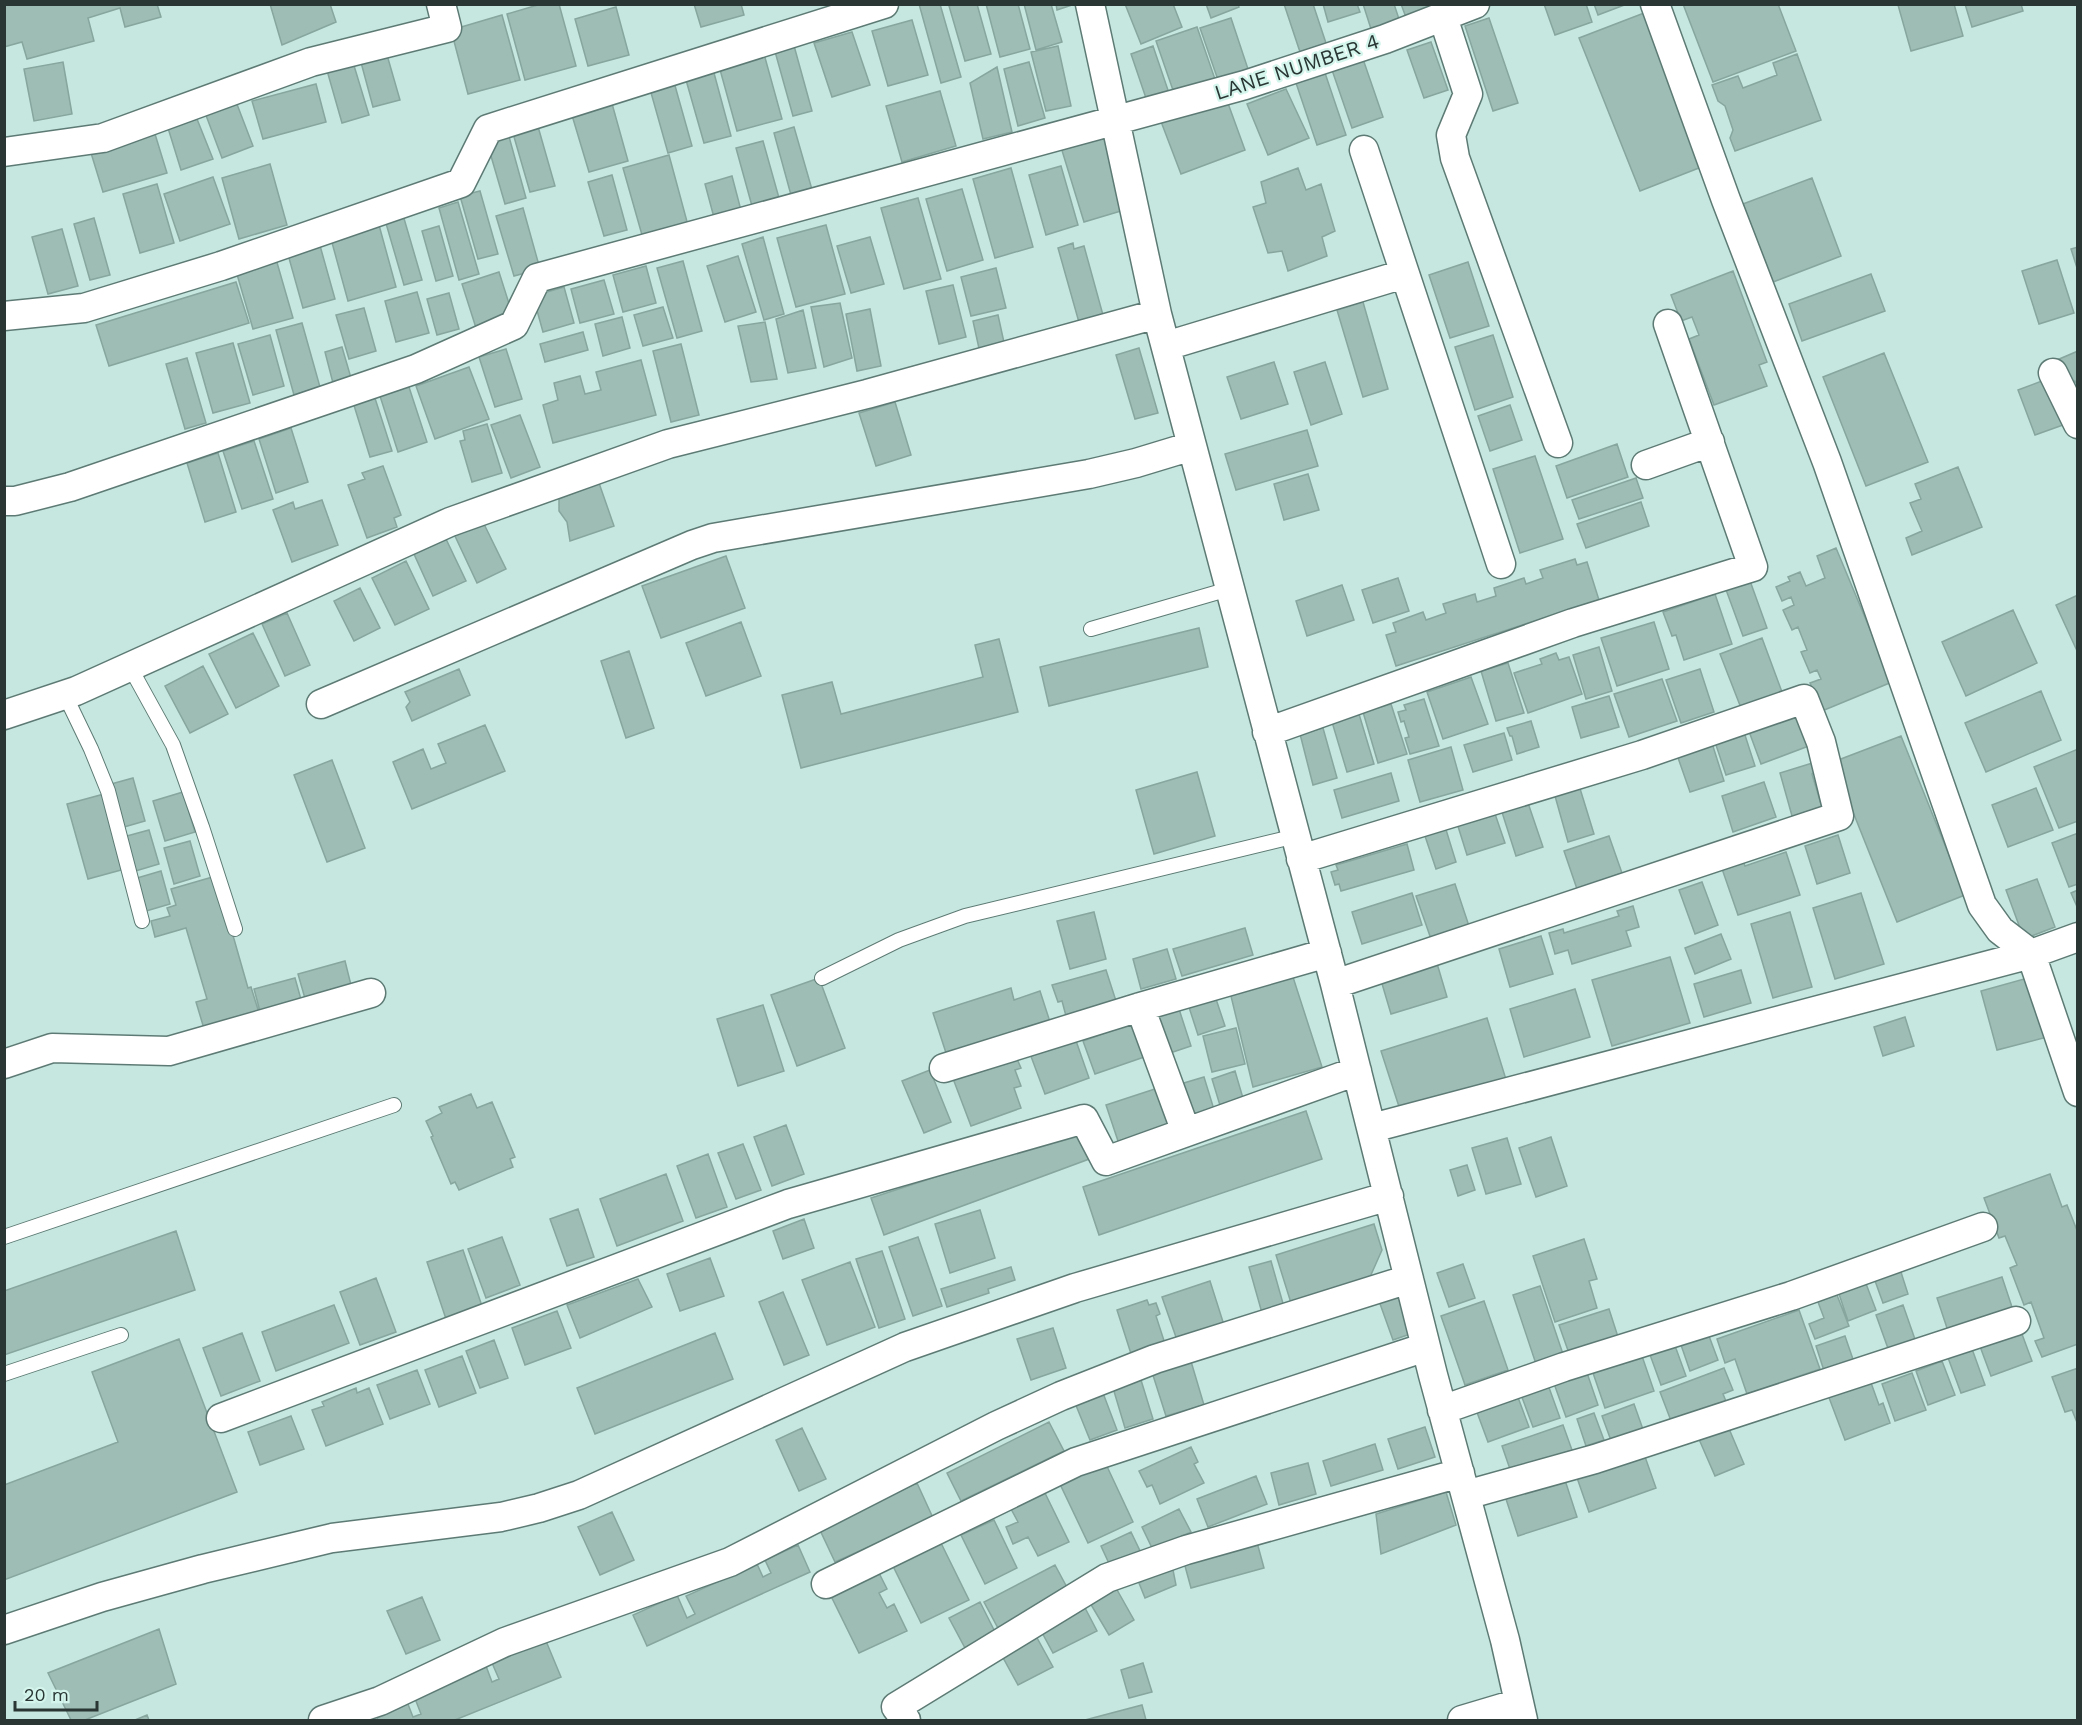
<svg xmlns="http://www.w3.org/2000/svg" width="2082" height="1725" viewBox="0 0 2082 1725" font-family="'Work Sans',sans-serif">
<rect width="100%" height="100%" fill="#c6e7df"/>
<path fill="#9dbdb5" stroke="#86a69e" stroke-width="1.5" d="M4 4H157L161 17 125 27 120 8 88 18 94 41 27 59 22 42 4 47Z
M270 4H330L336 22 282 45Z
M541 4H559L576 66 525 80 507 14Z
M694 4H741L744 15 701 27Z
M919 4H940L961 77 941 83Z
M953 4H977L991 54 965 61 949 6Z
M986 4H1018L1030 49 1000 57Z
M1024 4H1051L1062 42 1036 50Z
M1056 4H1075L1057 10Z
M1125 4H1173L1182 27 1141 44Z
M1206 4H1238L1239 7 1211 18Z
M1284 4H1313L1327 46 1301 55Z
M1323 4H1357L1360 12 1328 22Z
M1363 4H1394L1400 22 1372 32Z
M1401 4H1439L1408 23Z
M1544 4H1586L1592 22 1555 35Z
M1594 4H1627L1598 15Z
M1683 4H1778L1796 51 1713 82Z
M1954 4 1963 36 1911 51 1898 5Z
M1965 4H2021L2023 11 1972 27Z
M616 7 629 55 588 66 575 19Z
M1644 13 1704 166 1640 191 1579 38Z
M502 15 520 80 468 94 451 30Z
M1231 18 1248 69 1218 80 1200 28Z
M1489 18 1518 103 1493 111 1465 26Z
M912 20 928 75 888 86 872 31Z
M1197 27 1216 82 1175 96 1156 41Z
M852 32 870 85 832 97 814 43Z
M793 42 812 111 793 116 774 48Z
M1431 42 1448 90 1424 98 1407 50Z
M1058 46 1071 106 1046 111 1031 52Z
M1153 46 1171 99 1149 107 1131 54Z
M385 48 400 100 373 107 359 55Z
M764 54 782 119 737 131 719 66Z
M1797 54 1821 120 1735 151 1730 138 1733 130 1725 106 1718 101 1712 85 1738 76 1743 88 1777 75 1773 63Z
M352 59 369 115 342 123 326 67Z
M1363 59 1383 117 1352 128 1332 70Z
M63 62 72 114 34 121 24 69Z
M1029 62 1045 118 1018 126 1004 69Z
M997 67 1012 132 983 139 970 83Z
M1324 70 1346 135 1317 145 1295 80Z
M714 73 731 136 704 143 686 80Z
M672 75 692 146 668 153 648 82Z
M316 84 326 122 263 139 252 101Z
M1286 89 1309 138 1268 155 1247 104Z
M940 91 956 146 902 162 886 106Z
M1225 95 1245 150 1181 174 1160 119Z
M235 99 253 146 222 158 204 110Z
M611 100 628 161 589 172 571 112Z
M197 119 213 159 181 170 168 128Z
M537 123 555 186 530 192 512 130Z
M794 127 815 200 794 206 774 133Z
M1107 129 1131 208 1084 222 1060 144Z
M508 133 526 198 505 204 486 139Z
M155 134 167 173 103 192 91 153Z
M763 141 779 198 752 206 736 148Z
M669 155 689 229 644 242 623 168Z
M270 164 287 225 239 239 222 178Z
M1061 166 1078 225 1046 235 1029 175Z
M1011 168 1033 247 995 258 973 179Z
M1298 168 1306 190 1321 184 1335 231 1322 237 1327 256 1288 271 1282 251 1268 253 1253 207 1266 203 1261 182Z
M612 175 627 230 604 236 588 182Z
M732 176 743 218 716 225 705 184Z
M213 177 230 224 180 241 164 194Z
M1812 178 1841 256 1773 282 1743 204Z
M157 184 174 243 140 253 123 194Z
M962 189 983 260 947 271 926 199Z
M480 191 498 254 478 259 460 196Z
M918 198 941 279 904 289 881 208Z
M458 202 479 274 459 280 439 208Z
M523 208 540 269 514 276 496 216Z
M403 215 422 280 404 285 385 220Z
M94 218 110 275 90 280 74 224Z
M379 225 396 287 348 301 331 239Z
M826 225 845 294 796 307 777 238Z
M439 226 453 276 436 281 422 231Z
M62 229 78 286 48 294 32 237Z
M763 237 784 314 764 320 742 244Z
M870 237 884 284 851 293 837 246Z
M319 242 335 299 303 308 287 251Z
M1073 243 1074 249 1084 246 1103 315 1080 326 1058 248Z
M2078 247V271L2071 249Z
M738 256 756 312 725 322 707 266Z
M276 259 293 318 253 329 236 271Z
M2057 260 2074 313 2039 324 2022 271Z
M683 261 702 331 677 338 657 268Z
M1468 262 1489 326 1450 338 1429 275Z
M646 266 656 303 623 312 613 275Z
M996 268 1006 308 971 316 961 277Z
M1733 271 1767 362 1759 365 1767 386 1714 405 1689 339 1699 335 1692 317 1681 321 1671 295Z
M499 272 512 313 490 320 492 326 477 331 462 284Z
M1871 274 1885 311 1802 341 1789 304Z
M604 280 614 314 580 323 571 289Z
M236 282 249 323 109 366 96 325Z
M953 285 966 337 939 344 926 291Z
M564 287 574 323 543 332 533 296Z
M417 292 429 333 396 342 385 301Z
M449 293 459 329 437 335 427 299Z
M1363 302 1388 389 1363 397 1337 310Z
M840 303 852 358 824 367 811 307Z
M663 307 673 338 643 346 634 315Z
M364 308 376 351 349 359 336 315Z
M870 309 881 366 857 371 846 314Z
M803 310 816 368 788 373 776 319Z
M998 315 1005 347 980 353 973 321Z
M622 317 630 348 603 356 595 324Z
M765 322 777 379 751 382 738 326Z
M302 323 320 387 294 395 276 330Z
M583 332 588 350 545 362 540 344Z
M270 335 284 386 253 395 238 344Z
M1493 335 1513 397 1475 410 1455 347Z
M233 343 250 403 213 413 196 353Z
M681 344 699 415 671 422 653 351Z
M342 347 351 378 333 383 325 352Z
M1139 348 1158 413 1135 419 1116 355Z
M506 349 522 399 495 407 479 357Z
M2078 351V387L2075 381 2068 384 2057 360Z
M1884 353 1928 462 1866 486 1823 377Z
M187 358 206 423 185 429 166 364Z
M641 360 656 415 553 443 543 405 558 400 554 383 580 376 585 394 601 390 596 372Z
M1274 362 1288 404 1241 419 1227 377Z
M1325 362 1342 414 1311 425 1294 372Z
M469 367 489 419 435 439 416 386Z
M2047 379 2063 425 2035 435 2018 390Z
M408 384 427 442 398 452 379 393Z
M373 392 392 451 370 457 352 399Z
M895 402 911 455 876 466 859 413Z
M1510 405 1522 440 1490 451 1478 416Z
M520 415 540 467 511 478 491 425Z
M487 424 502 473 472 482 460 441 465 440 463 431Z
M291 428 308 482 276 493 259 439Z
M1307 430 1318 466 1236 490 1225 454Z
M254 441 273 499 242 509 223 451Z
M1617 444 1628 477 1567 498 1556 466Z
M218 453 236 512 205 522 187 463Z
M1535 456 1563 539 1520 553 1493 469Z
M383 466 401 515 394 518 397 527 367 538 348 485 365 479 362 473Z
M1958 467 1982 527 1912 555 1906 538 1922 531 1910 503 1921 499 1915 484Z
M1308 474 1319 510 1284 520 1274 484Z
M1636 478 1643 498 1579 519 1572 500Z
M599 483 614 526 570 541 567 522 559 511V499Z
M322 500 338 545 292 562 273 510 293 502 295 509Z
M1641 502 1649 526 1586 548 1577 524Z
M483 522 506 569 477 583 455 536Z
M446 539 466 581 433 596 414 554Z
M1836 548 1892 682 1822 711 1810 683 1821 679 1817 670 1810 673 1801 652 1807 650 1798 627 1792 630 1783 610 1794 605 1791 597 1782 601 1776 587 1790 581 1788 577 1800 572 1806 586 1825 578 1817 556Z
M726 556 745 608 661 638 642 586Z
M1575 559 1577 565 1587 562 1599 600 1396 666 1386 635 1396 632 1393 623 1423 612 1426 620 1446 613 1443 604 1475 594 1477 602 1496 596 1494 588 1524 578 1526 584 1543 578 1540 570Z
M406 561 429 609 395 625 372 578Z
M1398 578 1409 611 1373 623 1362 590Z
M1749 578 1767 628 1743 636 1725 587Z
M1342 585 1354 620 1307 636 1296 601Z
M360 588 380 628 354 641 334 601Z
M1715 594 1732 644 1684 660 1676 635 1672 636 1663 612Z
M2078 595V653L2056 605Z
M2013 610 2037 663 1966 696 1942 642Z
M287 613 310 665 285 676 262 624Z
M741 622 761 676 706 696 686 643Z
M1654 622 1669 669 1617 686 1601 638Z
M1199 628 1208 667 1049 706 1040 667Z
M253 633 279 686 236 708 209 654Z
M1762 638 1782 692 1741 708 1720 654Z
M999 639 1018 712 801 768 782 695 832 682 841 714 983 677 975 645Z
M1599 647 1612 691 1586 699 1573 655Z
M629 651 654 728 626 738 601 661Z
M1556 653 1559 660 1569 657 1582 694 1528 713 1514 673 1542 664 1540 659Z
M1508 663 1524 713 1496 721 1481 671Z
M203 666 228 714 190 733 165 686Z
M459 669 470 695 412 721 406 707 410 702 405 692Z
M1700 669 1714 712 1681 723 1666 680Z
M1471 677 1488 724 1443 739 1427 692Z
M1662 679 1677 721 1629 737 1614 694Z
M2041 691 2061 740 1986 772 1965 723Z
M1609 696 1619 727 1581 738 1572 707Z
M1424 699 1439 746 1410 754 1405 738 1409 737 1404 721 1401 722 1398 712 1406 710 1404 705Z
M1391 704 1407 754 1378 763 1363 712Z
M1800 706 1814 744 1761 764 1747 726Z
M1359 714 1374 764 1347 772 1332 722Z
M1531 721 1539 747 1517 754 1512 736H1510L1507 728Z
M485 725 505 771 412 809 393 762 423 749 431 769 446 763 438 744Z
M1323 728 1337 778 1313 785 1300 734Z
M1743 729 1755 766 1726 775 1714 739Z
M1504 733 1512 760 1473 772 1464 745Z
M1901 736 1965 895 1897 922 1833 762Z
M1711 740 1724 781 1690 792 1676 752Z
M1451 747 1463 790 1420 802 1408 760Z
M2078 749V821L2059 828 2034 767Z
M332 760 365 848 327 862 294 775Z
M1822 760 1825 770 1812 774 1824 814 1794 823 1780 773Z
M1197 772 1215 836 1154 854 1136 790Z
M1391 773 1399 801 1342 818 1334 790Z
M133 778 145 821 124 827 111 784Z
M1578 782 1594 834 1568 842 1553 789Z
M1764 782 1776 817 1733 832 1722 796Z
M2036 788 2053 830 2008 847 1992 805Z
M183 792 195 832 165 841 153 801Z
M104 794 125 869 88 879 67 804Z
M1526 797 1543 847 1516 856 1500 806Z
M1493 808 1505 843 1467 855 1456 820Z
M1443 820 1456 862 1436 869 1422 827Z
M149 830 159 864 132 872 123 837Z
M2078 833V884L2069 887 2052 843Z
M1838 835 1850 873 1817 884 1805 846Z
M1609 836 1622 873 1577 889 1564 851Z
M190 841 200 876 174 884 164 848Z
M1407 844 1414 870 1341 891 1339 884 1335 885 1331 872 1338 870 1336 865Z
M1786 852 1800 895 1738 915 1720 863 1741 856 1745 866Z
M161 871 170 904 146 911 137 878Z
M216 876 248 988 251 987 260 1016 205 1032 196 1002 207 999 186 928 155 937 151 921 170 916 167 908 176 905 171 889Z
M2037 879 2055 927 2024 939 2006 890Z
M1702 882 1718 925 1695 934 1679 890Z
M1455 884 1469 926 1431 939 1416 896Z
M2078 890V909L2071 893Z
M1412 893 1422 925 1362 944 1352 912Z
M1861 893 1884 964 1835 979 1813 908Z
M1633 906 1639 927 1626 931 1631 946 1572 964 1568 950 1555 954 1549 933 1563 929 1564 933 1619 916 1617 911Z
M1094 912 1106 959 1070 969 1057 921Z
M1790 912 1812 987 1773 998 1751 924Z
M1245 928 1253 955 1182 976 1173 949Z
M1721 934 1731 959 1695 974 1685 948Z
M1541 936 1553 974 1510 987 1499 949Z
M1167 949 1176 979 1141 989 1133 959Z
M1670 957 1690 1023 1612 1046 1592 980Z
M1436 960 1447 997 1391 1014 1380 977Z
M345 961 352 989 306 1002 298 974Z
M1106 970 1116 1001 1066 1016 1062 1001 1058 1002 1052 985Z
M1741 970 1751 1003 1704 1017 1694 984Z
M1292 974 1322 1067 1253 1087 1230 992Z
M2035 976 2051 1036 1997 1050 1981 991Z
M295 978 302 1003 261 1015 254 989Z
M819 978 845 1048 797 1066 771 995Z
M1011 988 1014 1000 1040 991 1051 1025 948 1059 933 1013Z
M1575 989 1590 1037 1524 1057 1510 1009Z
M1214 993 1225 1026 1198 1035 1187 1001Z
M763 1005 784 1071 738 1086 717 1019Z
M1179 1009 1191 1046 1164 1055 1152 1017Z
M1905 1017 1914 1046 1883 1056 1874 1027Z
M1487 1018 1508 1086 1403 1119 1381 1051Z
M1138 1021 1150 1055 1095 1074 1083 1041Z
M1236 1028 1245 1064 1212 1072 1203 1036Z
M1074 1035 1089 1078 1045 1094 1029 1051Z
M1014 1052 1021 1068 1015 1070 1021 1086 1014 1088 1021 1108 971 1126 952 1076Z
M930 1070 951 1122 924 1133 902 1081Z
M1235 1071 1245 1105 1222 1112 1212 1079Z
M1204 1077 1216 1116 1190 1125 1177 1085Z
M1164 1086 1177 1125 1119 1144 1106 1105Z
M471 1094 477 1108 492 1102 515 1157 510 1159 513 1167 459 1190 455 1182 451 1184 431 1137 433 1136 426 1121 442 1113 439 1107Z
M1306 1111 1322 1159 1099 1235 1083 1187Z
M786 1125 804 1174 772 1186 754 1137Z
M1079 1130 1092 1158 884 1235 871 1198Z
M1551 1137 1567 1186 1536 1197 1519 1148Z
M1507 1138 1521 1184 1486 1194 1472 1148Z
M743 1144 761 1190 736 1199 718 1153Z
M708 1154 727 1207 696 1218 677 1166Z
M1467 1165 1475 1190 1458 1196 1450 1170Z
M666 1174 683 1221 617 1246 600 1199Z
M2050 1174 2062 1207 2067 1205 2078 1233V1344L2042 1357 2035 1341 2044 1338 2031 1302 2024 1305 2010 1268 2017 1265 2005 1236 1999 1238 1984 1198Z
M578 1209 594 1257 567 1266 550 1219Z
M980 1210 995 1258 950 1273 935 1224Z
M804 1219 814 1248 783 1259 773 1231Z
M1374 1224 1382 1250 1370 1277 1291 1303 1276 1255Z
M176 1231 195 1290 4 1355V1291Z
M502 1237 520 1285 486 1298 468 1249Z
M918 1237 942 1306 913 1316 889 1247Z
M1584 1239 1597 1279 1589 1281 1597 1308 1555 1322 1533 1256Z
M463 1250 483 1309 447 1322 427 1262Z
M882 1251 905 1319 879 1328 856 1259Z
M710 1258 724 1296 680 1311 667 1274Z
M1271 1261 1284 1307 1262 1313 1249 1267Z
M850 1262 875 1327 827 1345 802 1280Z
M1463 1264 1475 1298 1449 1307 1437 1273Z
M1011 1267 1015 1280 988 1289 989 1293 947 1307 941 1289Z
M1900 1269 1908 1294 1883 1303 1874 1278Z
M2002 1277 2014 1313 1949 1334 1937 1298Z
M376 1278 396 1332 360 1345 340 1292Z
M638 1279 652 1307 580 1338 567 1305Z
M1210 1281 1224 1325 1177 1340 1162 1297Z
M1865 1281 1876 1310 1848 1321 1838 1291Z
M1540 1286 1564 1357 1537 1367 1513 1295Z
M1404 1291 1419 1331 1393 1340 1379 1301Z
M783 1292 809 1355 784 1365 759 1302Z
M1837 1295 1849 1326 1815 1339 1809 1324 1824 1318 1818 1302Z
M1147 1300 1149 1305 1156 1303 1160 1314 1156 1316 1167 1350 1133 1360 1117 1310Z
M1484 1301 1508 1370 1465 1385 1441 1316Z
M334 1305 349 1343 276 1371 262 1332Z
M1903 1305 1917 1345 1890 1354 1876 1315Z
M1609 1309 1620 1343 1571 1359 1559 1325Z
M1799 1310 1820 1369 1747 1394 1735 1359 1725 1363 1717 1339Z
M557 1311 571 1348 525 1365 512 1328Z
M2019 1326 2032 1361 1991 1376 1978 1341Z
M1053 1328 1066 1368 1031 1380 1017 1339Z
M242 1333 260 1381 221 1396 203 1348Z
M715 1333 733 1379 595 1434 577 1388Z
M1709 1336 1718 1360 1690 1371 1681 1345Z
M1845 1336 1856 1368 1826 1377 1816 1346Z
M179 1339 237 1492 4 1580V1485L118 1442 92 1372Z
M494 1340 508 1378 480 1388 466 1351Z
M1674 1343 1686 1376 1661 1385 1649 1352Z
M1971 1346 1985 1385 1961 1393 1947 1355Z
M462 1356 476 1393 439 1407 425 1370Z
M1642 1356 1654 1391 1605 1408 1593 1373Z
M1190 1358 1204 1405 1166 1416 1151 1369Z
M1942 1361 1955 1395 1928 1405 1916 1371Z
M1585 1367 1598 1405 1566 1417 1552 1378Z
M1724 1368 1733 1390 1723 1394 1728 1406 1673 1426 1660 1392Z
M2078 1368V1425L2072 1410 2065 1412 2052 1377Z
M417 1370 430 1404 390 1419 377 1385Z
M1912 1373 1926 1410 1895 1421 1882 1384Z
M1141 1380 1153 1419 1125 1428 1113 1388Z
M1870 1380 1879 1405 1883 1403 1890 1423 1845 1440 1828 1395Z
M1547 1382 1560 1418 1533 1427 1520 1392Z
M356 1388 357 1393 369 1388 383 1424 326 1446 312 1410 324 1406 322 1402Z
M1516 1392 1529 1427 1488 1442 1475 1407Z
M1103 1393 1117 1430 1090 1440 1075 1403Z
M1634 1404 1645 1435 1613 1446 1602 1416Z
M1594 1413 1604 1440 1586 1446 1577 1419Z
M291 1416 304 1449 260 1465 248 1432Z
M1049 1422 1064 1451 961 1501 947 1473Z
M1727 1424 1744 1464 1715 1476 1698 1437Z
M1563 1425 1572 1450 1511 1472 1502 1446Z
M1425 1427 1435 1457 1398 1469 1388 1439Z
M802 1428 826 1479 799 1491 776 1440Z
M1375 1444 1383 1470 1331 1486 1323 1461Z
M1191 1447 1198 1462 1194 1464 1204 1483 1160 1504 1152 1485 1147 1487 1139 1471Z
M1643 1451 1656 1488 1589 1512 1576 1475Z
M1104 1460 1133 1522 1088 1543 1059 1482Z
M1308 1463 1316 1494 1279 1505 1271 1473Z
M1256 1476 1267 1504 1208 1527 1197 1499Z
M1564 1477 1577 1517 1518 1536 1505 1496Z
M917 1483 933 1518 835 1562 819 1528Z
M1044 1491 1069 1542 1038 1556 1028 1537 1013 1544 1006 1527 1018 1522 1010 1507Z
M1446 1492 1456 1525 1381 1554 1376 1514Z
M1179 1509 1191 1532 1153 1550 1142 1527Z
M612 1512 634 1560 600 1575 578 1527Z
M994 1520 1017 1568 985 1584 961 1535Z
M1131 1532 1142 1555 1112 1570 1101 1546Z
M1255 1535 1264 1568 1191 1588 1182 1555Z
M940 1541 969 1600 921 1623 892 1564Z
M798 1545 810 1572 647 1646 633 1615 677 1595 687 1618 695 1614 686 1596 757 1564 763 1577 771 1573 765 1560Z
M1055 1565 1070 1593 999 1630 984 1602Z
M1172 1565 1176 1585 1145 1598 1139 1583Z
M878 1571 887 1589 879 1593 887 1608 894 1604 907 1631 859 1653 830 1594Z
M1116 1588 1134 1620 1109 1635 1090 1603Z
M422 1597 440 1640 406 1654 387 1611Z
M980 1602 995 1632 965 1648 949 1618Z
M1083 1604 1097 1631 1053 1653 1039 1627Z
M159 1629 176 1684 85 1720H71L48 1673Z
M1036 1636 1053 1667 1018 1685 1001 1654Z
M546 1641 561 1677 455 1720H378L375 1712 406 1699 413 1717 421 1714 414 1696 486 1666 492 1682 499 1679 492 1663Z
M1143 1663 1152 1692 1129 1698 1121 1670Z
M1142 1705 1146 1720H1085Z
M147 1715 149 1720H135Z"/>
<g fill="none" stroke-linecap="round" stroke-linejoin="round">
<g stroke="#5d7b74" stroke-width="16">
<path id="lane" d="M1091 629 1229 589
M130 667 173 745 202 827 235 929
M65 695 91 749 108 791 142 921
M822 978 899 940 965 916 1296 836
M4 1237 394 1105
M4 1374 121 1335"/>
</g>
<g stroke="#5d7b74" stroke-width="31">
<path id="street" d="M1090 4 1157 314
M1655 4 1726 200 1827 462 1982 905 2000 930 2031 954 2078 1092
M1443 17 1468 94 1451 135 1455 158 1558 443
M1364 150 1501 564
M4 152 103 138 311 62 447 28 441 4
M4 316 84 308 221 266 461 183 488 129 884 4
M1166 346 1404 274
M2053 373 2078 424
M1646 465 1710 442
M4 501H15L70 487 416 369 514 325 537 278 1245 85 1385 39 1475 4
M321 704 692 545 713 538 1089 474 1136 463 1192 446
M4 715 76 691 450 522 668 444 867 394 1157 314 1335 984 1433 1375 1505 1640 1523 1720
M1267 732 1573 623 1753 567 1668 324
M1301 859 1642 755 1804 699 1821 742 1839 816 1335 984
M1140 1007 1186 1132
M4 1064 52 1048 169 1051 371 993
M944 1068 1140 1007 1327 953
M1372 1128 2031 954 2078 937
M1442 1410 1564 1367 1791 1296 1983 1227
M221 1418 788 1204 1084 1119 1106 1161 1357 1071
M1466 1495 1595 1459 2016 1321
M826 1584 1076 1462 1426 1347
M4 1630 102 1597 203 1569 332 1538 501 1517 539 1508 579 1495 905 1347 1075 1288 1389 1196
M323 1720 380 1701 505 1642 730 1562 996 1426 1061 1396 1155 1359 1409 1279
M906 1720 896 1707 1107 1578 1186 1550 1460 1473
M1462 1720 1519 1703"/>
</g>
<use href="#lane" stroke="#fff" stroke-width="14"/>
<use href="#street" stroke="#fff" stroke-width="28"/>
</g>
<g text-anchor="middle" stroke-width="4.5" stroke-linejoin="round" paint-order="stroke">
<g font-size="21" fill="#293633" stroke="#d3f5ec">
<text transform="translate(1297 67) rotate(-18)" y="7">LANE NUMBER 4</text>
</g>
</g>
<rect width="2082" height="1725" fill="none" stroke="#293633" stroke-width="12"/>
<path d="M15 1701v9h82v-9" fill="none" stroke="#293633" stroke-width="3"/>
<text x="24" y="1701" font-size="18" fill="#293633" stroke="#d3f5ec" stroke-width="4.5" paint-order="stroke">20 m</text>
</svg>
